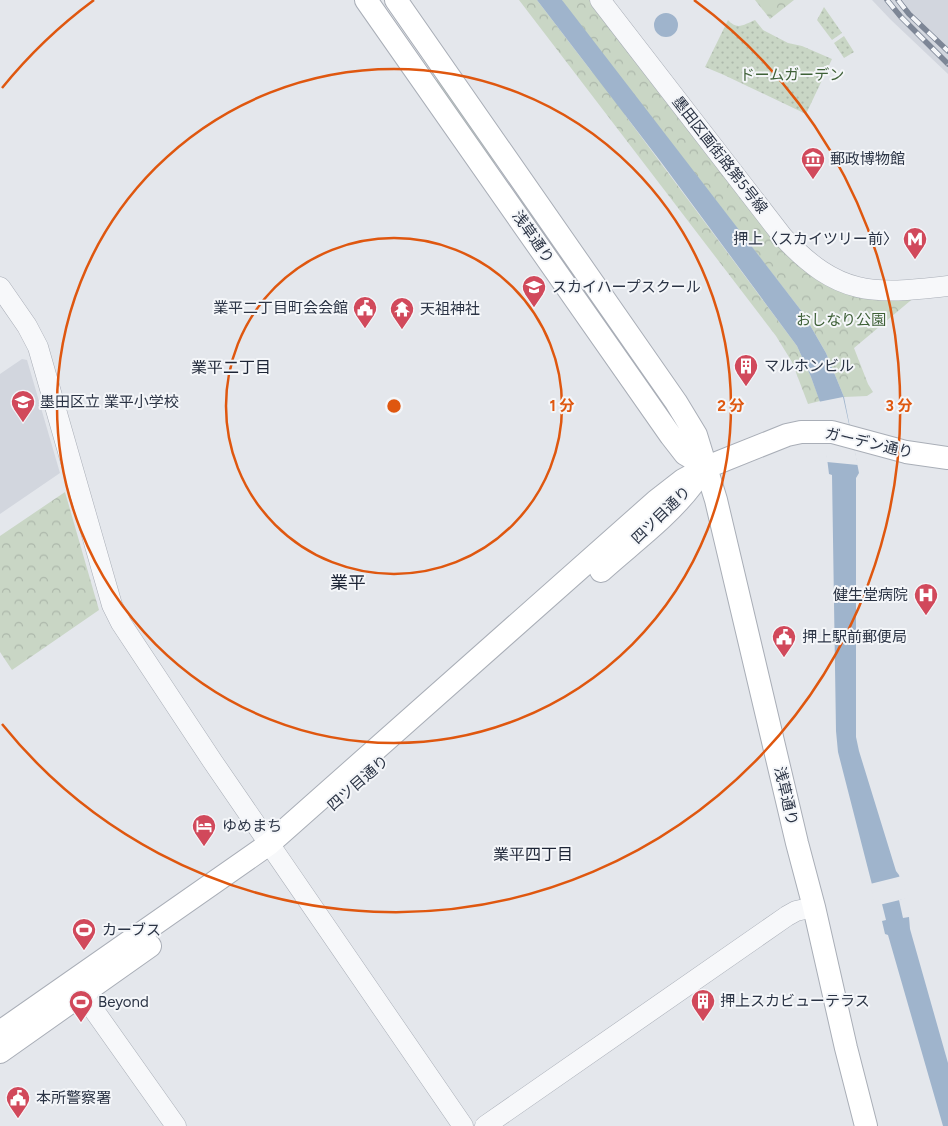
<svg xmlns="http://www.w3.org/2000/svg" width="948" height="1126" viewBox="0 0 948 1126" font-family="Figtree,'Noto Sans JP',sans-serif">
<defs>
<pattern id="forest-crowns" width="20" height="18" patternUnits="userSpaceOnUse" patternTransform="scale(1.25)"><rect width="20" height="18" fill="#c9d6c5"/><path d="M2 6a3 3 0 1 1 6 0M12 15a3 3 0 1 1 6 0" fill="none" stroke="#adb8ab"/></pattern>
<pattern id="garden-dots" width="8" height="8" patternUnits="userSpaceOnUse" patternTransform="scale(1.25)"><rect width="8" height="8" fill="#c9d6c5"/><path d="M2 2h.1M6 6h.1" fill="none" stroke="#adb8ab" stroke-width="1.8" stroke-linecap="round"/></pattern>
</defs>
<rect width="100%" height="100%" fill="#e4e7ec"/>
<path fill="#d2d6de" d="M872 0H948V74L890 19Z
M22 359 27 360 60 473 0 514V374Z"/>
<path fill="#c9d6c5" d="M439 79 496 163H494L436 81Z
M519 195 683 430 681 432 517 197Z"/>
<path fill="url(#forest-crowns)" d="M519 0H537L592 72 562 0H591L807 271 916 296 854 348 868 384 873 392 867 396 844 397 826 353 803 313 640 103 625 115 797 346 811 377 820 401 808 404 792 362 776 336Z
M755 0H794L770 19Z
M65 492 99 610 12 670 0 652V536Z"/>
<path fill="url(#garden-dots)" d="M824 7 842 33 832 40 817 20Z
M728 20C737 31 745 24 755 20L763 30 788 43 802 46 832 59 806 114 724 75 705 67Z
M844 36 854 52 844 58 834 43Z"/>
<path fill="#9fb4cc" d="M537 0H562L803 313 826 353 844 397 859 473 856 478V737L859 751 896 871 899 875 905 898 899 900 903 918 909 917 910 929 948 1063V1126H943L888 935 885 934 882 921 886 920 882 904H877L838 752 836 731 832 475 829 474 820 402 811 377 797 346 661 162Z
M654 25a12 12 0 1 1 24 0a12 12 0 1 1-24 0Z"/>
<path fill="#e4e7ec" d="M843 397 858 465 827 462 818 402Z
M902 876 908 898 875 906 870 884Z"/>
<g fill="none" stroke-linecap="round" stroke-linejoin="round">
<g stroke="#a9aeb7" stroke-width="21">
<path id="tertiary" d="M600 0 783 237C838 296 872 295 948 286
M0 287 27 326 38 347 112 605 121 623 213 762 463 1126
M74 982 176 1126
M485 1126 787 916 796 911 814 907"/>
</g>
<g stroke="#a9aeb7" stroke-width="24">
<path id="secondary" d="M366 0 671 436 685 454 707 467
M396 0 676 402 696 435 716 500 797 843 814 907 846 1048 866 1126
M601 571C632 543 667 518 692 485
M0 1032 269 844 656 501 683 480 707 467 787 435 801 432H832L906 452 948 458
M0 1052 150 946"/>
</g>
<use href="#tertiary" stroke="#f7f8fa" stroke-width="20"/>
<use href="#secondary" stroke="#fff" stroke-width="22"/>
<g stroke="#7d8696" stroke-width="5.5">
<path id="rail" d="M887 0 901 17 948 64
M898 0 909 14 948 51"/>
</g>
<use href="#rail" stroke="#f4f6f9" stroke-width="4" stroke-dasharray="11" stroke-linecap="butt"/>
</g>
<g fill="none" stroke="#df570f" stroke-width="2.5">
<circle cx="394" cy="406" r="168"/>
<circle cx="394" cy="406" r="337"/>
<path d="M2 88A505 505 0 0 1 94 0M694 0A505 505 0 1 1 2 724"/>
</g>
<defs>
<g id="museum-pin" transform="scale(1.25)"><path d="M0 17L-7.5 6A9.5 9.5 0 1 1 7.5 6Z" fill="#d1495b" stroke="#f4f6f9"/><path d="M0-6L6-3V-2H-6V-3ZM-5-1h2V3h-2ZM-1-1h2V3h-2ZM3-1h2V3H3ZM-6 4H6V6H-6Z" fill="#fff"/></g>
<g id="metro-pin" transform="scale(1.25)"><path d="M0 17L-7.5 6A9.5 9.5 0 1 1 7.5 6Z" fill="#d1495b" stroke="#f4f6f9"/><path d="M-5.5 5V-5H-3L0 0L3-5H5.5V5H3V-.5L0 4L-3-.5V5Z" fill="#fff"/></g>
<g id="school-pin" transform="scale(1.25)"><path d="M0 17L-7.5 6A9.5 9.5 0 1 1 7.5 6Z" fill="#d1495b" stroke="#f4f6f9"/><path d="M0-5L7-2L0 1L-7-2ZM-4 1L0 2.5L4 1V4Q0 6-4 4Z" fill="#fff"/></g>
<g id="civic-pin" transform="scale(1.25)"><path d="M0 17L-7.5 6A9.5 9.5 0 1 1 7.5 6Z" fill="#d1495b" stroke="#f4f6f9"/><path d="M-.6-6.5H3V-4.5H.6V-3L4-1V1h2V6H-6V1h2V-1L-.6-3ZM-1.2 2.5V6h2.4V2.5Z" fill="#fff"/></g>
<g id="temple-pin" transform="scale(1.25)"><path d="M0 17L-7.5 6A9.5 9.5 0 1 1 7.5 6Z" fill="#d1495b" stroke="#f4f6f9"/><path d="M0-6L5-2H3V0L6.5 2.5H4V6H1.5V3h-3V6H-4V2.5H-6.5L-3 0V-2H-5Z" fill="#fff"/></g>
<g id="building-pin" transform="scale(1.25)"><path d="M0 17L-7.5 6A9.5 9.5 0 1 1 7.5 6Z" fill="#d1495b" stroke="#f4f6f9"/><path d="M-4-6H4V6H1V3H-1V6H-4ZM-2.5-4.3h1.7v1.8h-1.7ZM.8-4.3h1.7v1.8H.8ZM-2.5-1h1.7V.8h-1.7ZM.8-1h1.7V.8H.8Z" fill="#fff"/></g>
<g id="hospital-pin" transform="scale(1.25)"><path d="M0 17L-7.5 6A9.5 9.5 0 1 1 7.5 6Z" fill="#d1495b" stroke="#f4f6f9"/><path d="M-5-5h3v3.5h4V-5h3V5h-3V1.5h-4V5h-3Z" fill="#fff"/></g>
<g id="hotel-pin" transform="scale(1.25)"><path d="M0 17L-7.5 6A9.5 9.5 0 1 1 7.5 6Z" fill="#d1495b" stroke="#f4f6f9"/><path d="M-6-4.5h1.5V1H6V5H4.5V3h-9V5H-6ZM-4 0a1.8 1.8 0 1 1 3.6 0ZM.5 0V-2.5h3Q6-2.5 6 0Z" fill="#fff"/></g>
<g id="stadium-pin" transform="scale(1.25)"><path d="M0 17L-7.5 6A9.5 9.5 0 1 1 7.5 6Z" fill="#d1495b" stroke="#f4f6f9"/><path d="M0-5a6.5 5 0 1 0 0 10a6.5 5 0 1 0 0-10ZM-3.5-1.8h7v3.6h-7Z" fill="#fff"/></g>
</defs>
<g fill-rule="evenodd">
<use href="#museum-pin" x="813" y="159"/>
<use href="#metro-pin" x="915" y="239"/>
<use href="#school-pin" x="534" y="287"/>
<use href="#civic-pin" x="365" y="308"/>
<use href="#temple-pin" x="402" y="309"/>
<use href="#building-pin" x="746" y="366"/>
<use href="#school-pin" x="23" y="402"/>
<use href="#hospital-pin" x="926" y="595"/>
<use href="#civic-pin" x="784" y="637"/>
<use href="#hotel-pin" x="204" y="826"/>
<use href="#stadium-pin" x="84" y="930"/>
<use href="#building-pin" x="703" y="1001"/>
<use href="#stadium-pin" x="81" y="1002"/>
<use href="#civic-pin" x="18" y="1098"/>
</g>
<g text-anchor="middle" stroke-width="4" stroke-linejoin="round" paint-order="stroke">
<g font-size="15" fill="#3f6138" stroke="#f4f6f9">
<text x="792" y="80">ドームガーデン</text>
<text x="841" y="325">おしなり公園</text>
</g>
<g font-size="15" fill="#2b3445" stroke="#f4f6f9">
<text transform="translate(720 155) rotate(52)" y="5">墨田区画街路第5号線</text>
<text transform="translate(533 237) rotate(55)" y="5">浅草通り</text>
<text transform="translate(869 443) rotate(13)" y="5">ガーデン通り</text>
<text transform="translate(661 515) rotate(-44)" y="5">四ツ目通り</text>
<text transform="translate(358 783) rotate(-41)" y="5">四ツ目通り</text>
<text transform="translate(786 796) rotate(77)" y="5">浅草通り</text>
</g>
<g font-size="15" fill="#2b3445" stroke="#f4f6f9" text-anchor="start">
<text x="830" y="164">郵政博物館</text>
<text x="898" y="244" text-anchor="end">押上〈スカイツリー前〉</text>
<text x="552" y="292">スカイハープスクール</text>
<text x="348" y="313" text-anchor="end">業平二丁目町会会館</text>
<text x="420" y="314">天祖神社</text>
<text x="764" y="371">マルホンビル</text>
<text x="40" y="407">墨田区立 業平小学校</text>
<text x="908" y="600" text-anchor="end">健生堂病院</text>
<text x="802" y="642">押上駅前郵便局</text>
<text x="222" y="831">ゆめまち</text>
<text x="102" y="935">カーブス</text>
<text x="720" y="1006">押上スカビューテラス</text>
<text x="98" y="1007">Beyond</text>
<text x="36" y="1103">本所警察署</text>
</g>
<g font-size="16" fill="#1d2536" stroke="#f4f6f9">
<text x="231" y="373">業平二丁目</text>
<text x="533" y="860">業平四丁目</text>
</g>
<g font-size="18" fill="#1d2536" stroke="#f4f6f9">
<text x="348" y="589">業平</text>
</g>
</g>
<circle cx="394" cy="406" r="8" fill="#df570f" stroke="#f4f6f9" stroke-width="2.5"/>
<g font-size="15" text-anchor="middle" font-weight="bold" fill="#df570f" stroke="#f4f6f9" stroke-width="4" stroke-linejoin="round" paint-order="stroke">
<text x="562" y="411">1 分</text>
<text x="731" y="411">2 分</text>
<text x="899" y="411">3 分</text>
</g>
</svg>
